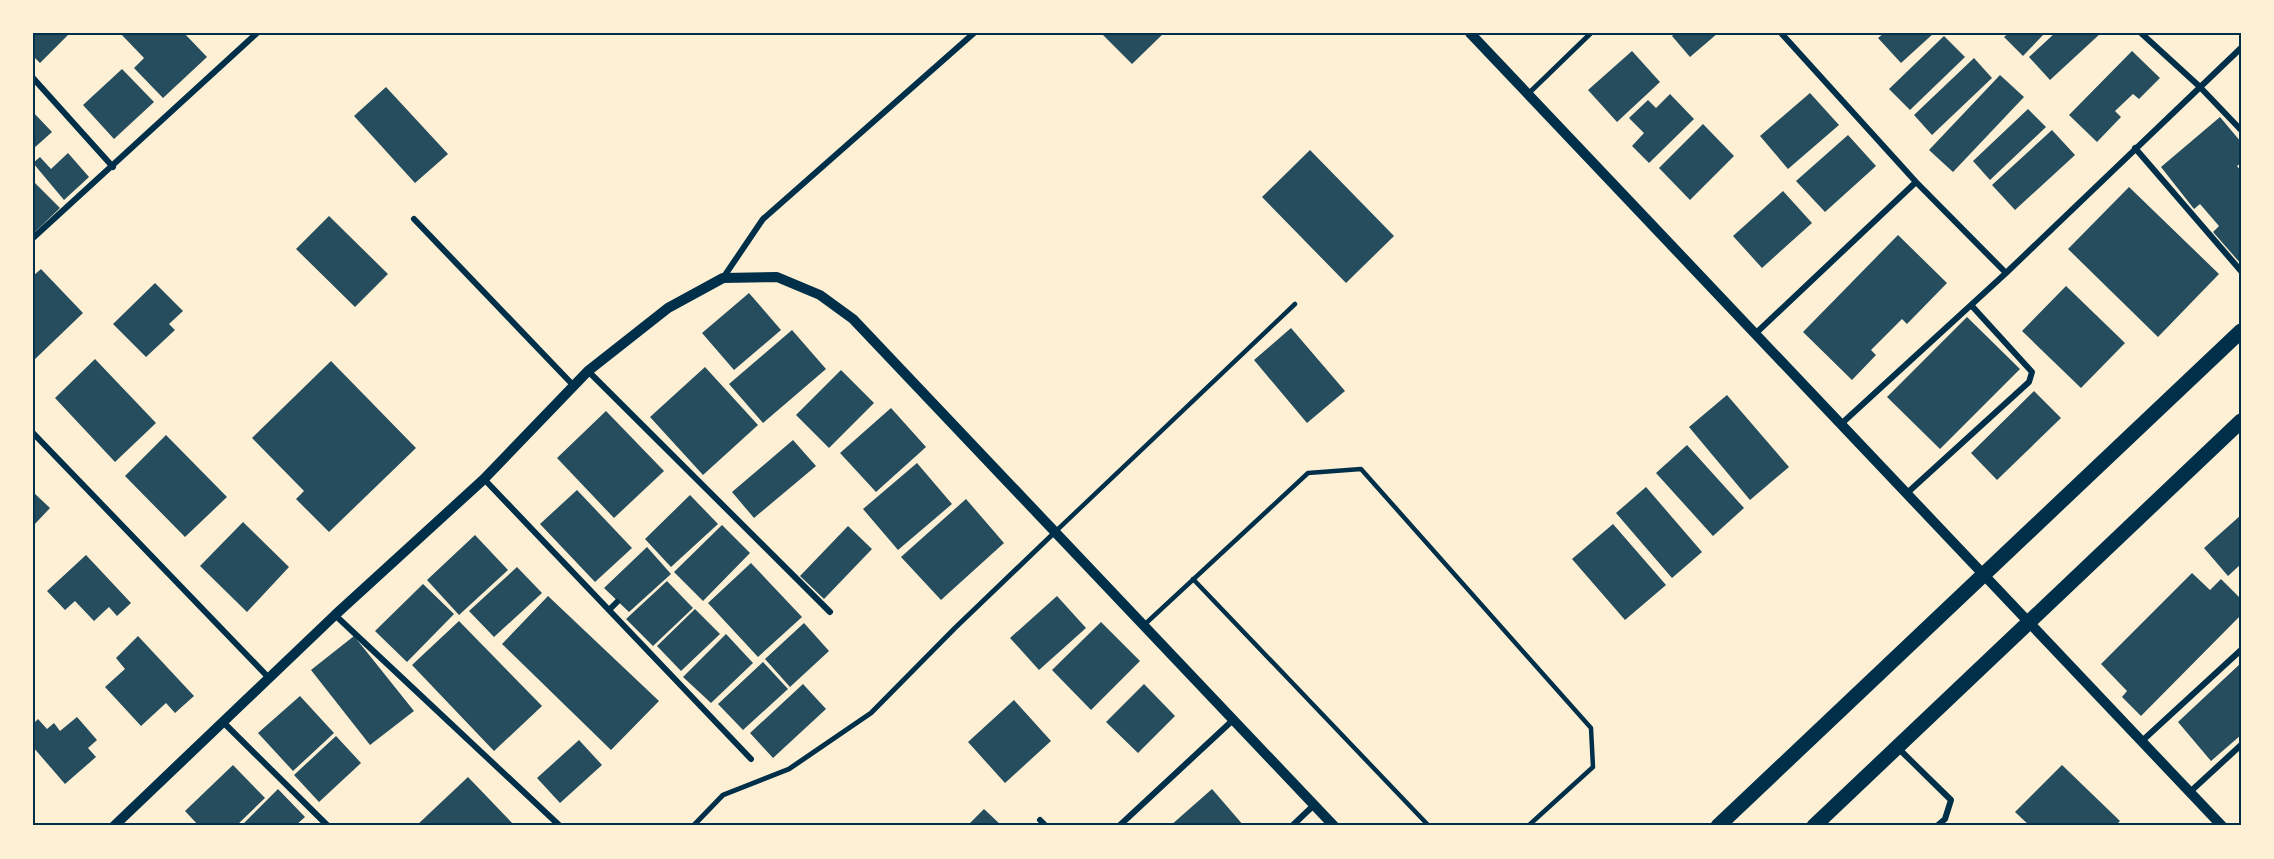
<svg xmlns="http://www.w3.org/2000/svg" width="2274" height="859" viewBox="0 0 2274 859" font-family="'Crimson Pro',serif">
<rect width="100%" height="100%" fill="#fdf0d5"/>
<path fill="#264d5e" d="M33 33H70L40 63 33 56Z
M120 33H184L207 57 163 98 134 68 144 58Z
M1101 33H1164L1132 64Z
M1675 33H1718L1690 57 1672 36Z
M1884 33H1934L1901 63 1878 38Z
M2009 33H2045L2023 56 2004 37Z
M2055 33H2101L2050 80 2029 57Z
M1944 36 1965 57 1910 110 1889 89Z
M1632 51 1660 82 1617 122 1588 90Z
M2132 51 2160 78 2139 99 2133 94 2115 111 2121 117 2097 142 2069 115Z
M1974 58 1992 78 1932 135 1914 115Z
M122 69 154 102 114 139 83 105Z
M2000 75 2024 97 1953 172 1929 150Z
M386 87 448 154 415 183 354 116Z
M1810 93 1839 125 1788 169 1760 136Z
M1670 94 1694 119 1649 163 1632 146 1644 133 1629 118 1648 100 1656 108Z
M2028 109 2046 127 1990 180 1973 161Z
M33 112 52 132 33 149Z
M2220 117 2241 142V163L2237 166 2241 171V264L2213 232 2219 226 2200 204 2194 209 2161 167Z
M1703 124 1734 156 1690 200 1659 168Z
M2052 130 2075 155 2015 210 1992 185Z
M1848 135 1876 166 1825 212 1796 181Z
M1310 150 1394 236 1346 283 1262 197Z
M68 153 89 177 64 200 33 163 40 157 51 169Z
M33 181 60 208 35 232 33 229Z
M2129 187 2219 274 2158 337 2068 249Z
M1783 191 1812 223 1762 268 1733 236Z
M329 216 388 274 355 307 296 249Z
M1898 235 1947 283 1907 324 1902 319 1871 350 1876 355 1852 380 1803 332Z
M41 269 83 313 33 361V276Z
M155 283 183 311 169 324 175 330 146 357 113 324Z
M2066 286 2125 343 2081 388 2022 331Z
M749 293 781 330 734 370 702 333Z
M1967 317 2020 369 1940 449 1887 397Z
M1291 328 1345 391 1307 423 1254 360Z
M792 330 826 369 763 423 729 384Z
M95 359 156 423 115 462 55 398Z
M331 361 416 448 329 532 296 499 304 491 252 438Z
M705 367 758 425 703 475 650 417Z
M841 370 874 403 829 448 796 415Z
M2034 391 2061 418 1997 480 1971 453Z
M1727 395 1789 467 1750 500 1689 427Z
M891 408 926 447 876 492 840 453Z
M606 411 664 471 614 518 557 458Z
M166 435 227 497 185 537 125 476Z
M793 440 816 466 754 518 732 492Z
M1687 445 1744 508 1713 536 1656 473Z
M917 463 952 504 898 550 863 509Z
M1646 487 1702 552 1672 578 1616 513Z
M577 490 632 548 595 582 540 524Z
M33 492 50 508 33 526Z
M690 495 718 524 671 567 645 539Z
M966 499 1004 543 941 600 901 557Z
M2241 515V564L2228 576 2204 548Z
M243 522 289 567 247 612 200 566Z
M1613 524 1666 585 1625 620 1572 559Z
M722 525 750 553 703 601 674 572Z
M848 526 872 549 824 599 800 576Z
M475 535 508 570 459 615 427 580Z
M647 547 671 574 629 612 604 588Z
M86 555 131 603 117 616 109 607 94 621 75 601 65 610 47 591Z
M751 563 802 617 758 657 708 603Z
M517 567 542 593 494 637 469 611Z
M2192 573 2210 590 2221 579 2241 599V615L2141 716 2122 697 2127 691 2101 664Z
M667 581 693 608 653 646 626 619Z
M423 584 454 614 407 662 375 631Z
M548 596 659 701 611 750 502 644Z
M1057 596 1086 628 1039 670 1010 638Z
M695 609 720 634 681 671 657 646Z
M459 621 542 706 494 751 412 665Z
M1101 622 1140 661 1091 710 1052 670Z
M804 623 829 651 790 687 765 659Z
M726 634 753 663 711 703 683 677Z
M138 636 194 696 175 713 166 703 141 726 105 687 125 669 116 658Z
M354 636 414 711 370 745 311 670Z
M763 662 788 689 743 730 718 704Z
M2241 663V735L2211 761 2178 722Z
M803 684 826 709 773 758 750 733Z
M1144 684 1175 716 1138 753 1106 722Z
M300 696 334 733 293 771 258 733Z
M1014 700 1051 741 1005 783 968 742Z
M77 717 97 740 88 748 96 757 65 784 33 747V724L38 719 47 729 54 723 60 731Z
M336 736 361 763 319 802 294 775Z
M579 740 602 765 560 803 537 778Z
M233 765 265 798 236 826H199L185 811Z
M2062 765 2120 821 2115 826H2030L2015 812Z
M468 777 515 826H416Z
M278 789 305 817 295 826H241Z
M1212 789 1244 826H1170Z
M984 809 1002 826H967Z"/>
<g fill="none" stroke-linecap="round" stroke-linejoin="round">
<path stroke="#003049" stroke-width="4.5" d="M1055 532 1295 304
M1193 579 1429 826
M1143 626 1308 473 1361 469 1591 728 1593 767 1528 826"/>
<path stroke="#003049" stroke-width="5" d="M1528 94 1591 33
M693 826 723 795 789 769 871 713 955 628 1055 532"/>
<path stroke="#003049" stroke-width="6" d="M1781 33 1916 182 2006 273
M2141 33 2199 86 2241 130
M33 78 113 167
M2135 148 2241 271
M414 219 573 385
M33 238 257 33
M723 278 763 219 974 33
M1755 334 1916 182
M588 371 830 612
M1840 425 2006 273 2241 48
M33 433 269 678
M484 479 751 759
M1906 494 2029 382 2032 372 1971 305
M609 610 617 602
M335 615 560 826
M223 722 328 826
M2142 741 2241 650
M1898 748 1951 800 1945 819 1937 826
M2190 792 2241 745
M1040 820 1046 826
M1119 826 1233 720
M1292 826 1314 805"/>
<path stroke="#003049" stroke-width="10" d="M1470 33 2222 826
M114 826 335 615 484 479 588 371 668 308 723 278 777 277 820 295 853 319 1334 826"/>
<path stroke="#003049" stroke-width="15" d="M1718 826 2241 331
M1814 826 2241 421"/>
</g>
<rect width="2274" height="859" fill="none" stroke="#fdf0d5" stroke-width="69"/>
<rect x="34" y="34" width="2206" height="790" fill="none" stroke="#003049" stroke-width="2"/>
</svg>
